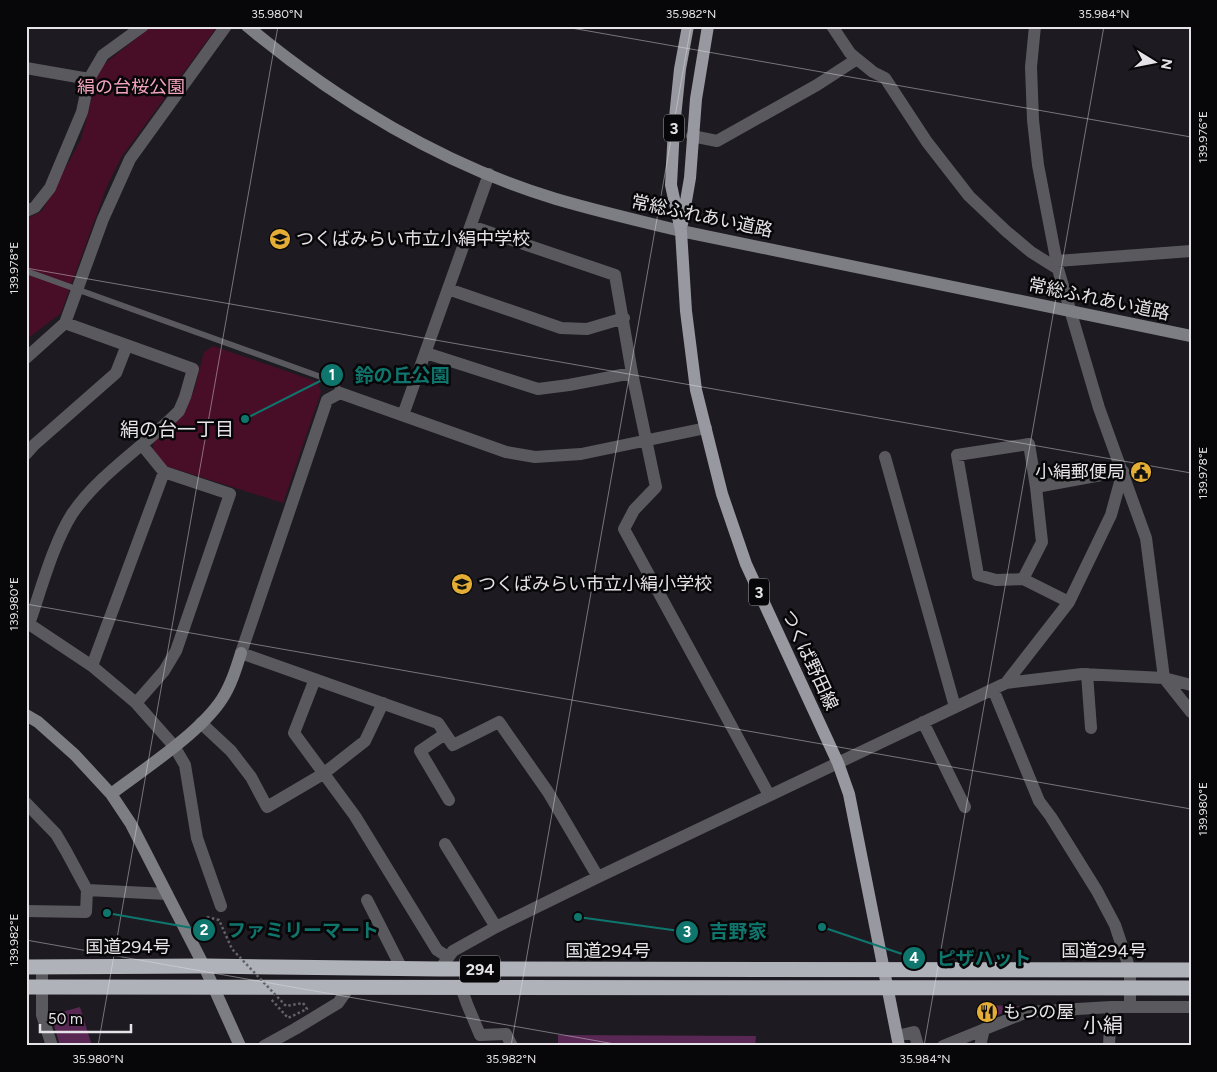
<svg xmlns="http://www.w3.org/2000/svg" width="1217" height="1072" viewBox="0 0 1217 1072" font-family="Figtree,'Noto Sans JP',sans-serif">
<rect width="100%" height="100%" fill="#1d1b21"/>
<path fill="#480e27" d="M152 26 217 27 122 156 107 186 61 313 26 340V219L42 211 81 139 98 73 104 64Z
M213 346 318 382 321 392 283 503 166 466 152 450 154 442 172 427 185 411 194 390 204 352Z"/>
<path fill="#592753" d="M980 1005 1021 1006 987 1019H980Z
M80 1007 92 1046H60L51 1015Z
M558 1035 756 1036 755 1046H558Z"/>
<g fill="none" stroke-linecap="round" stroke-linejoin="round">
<path stroke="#646268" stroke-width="2.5" stroke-dasharray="2.5 2.5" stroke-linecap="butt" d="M201 932 207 917"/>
<path stroke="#5a5a5e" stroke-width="6" d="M26 271 335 382 340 393"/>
<path stroke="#5a5a5e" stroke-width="12" d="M832 26 850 53 857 59
M1035 26 1031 67 1033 120 1038 165 1058 269 1099 408 1146 538 1164 678 1191 712
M26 68 89 79
M692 136 717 141 817 85 857 59 873 72 885 78 927 142 969 196 1006 231 1031 252 1058 269
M26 211 35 207 50 188 82 112 89 79 103 55 143 26
M471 226 615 275 632 373 656 487 634 510 624 529 769 795
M1057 261 1191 251
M448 289 561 328 587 329 624 318
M426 353 538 389 569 385 632 373
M26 358 65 323 103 219 130 159 226 26
M403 415 489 174
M26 454 34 445 116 373 127 345
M885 457 955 707
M1036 487 1123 471
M1023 579 1042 542 1036 487 1029 444 957 455 978 575 996 580 1023 579 1069 602
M26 622 92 666 136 703 174 746 185 765 197 838 221 906
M29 624C41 590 53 544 72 514 100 473 145 446 179 411L185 397 193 369 65 323
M92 666 164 472
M1087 674 1091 728
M315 679 294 733 355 816 437 950 448 957
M1006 683 1069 602 1111 515 1123 471
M993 689 1039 801 1051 817 1097 891 1115 925 1130 970V1007
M136 703 164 671 176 651 230 494 164 472 142 445
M923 722 965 807
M201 723 231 751 251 777 267 807 323 774 365 741 383 703
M445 734 420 751 449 800
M26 803 56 834 66 851 87 890 86 912 26 911
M445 844 496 927
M598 877 548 792 499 722 453 745 438 723 241 653 327 400 340 393 506 452 535 457 581 454 706 428
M87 890 167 894
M367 900 402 969
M42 967V1015L52 1046
M440 969 453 951 496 927 598 877 1006 683 1082 674 1164 678 1191 685
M461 987 467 1004 480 1035 506 1034 512 1046
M897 1036 914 1032 918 1046
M264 1046 295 1029 338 1003 350 986
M943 1046 1027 1012 1111 1007H1191
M980 1046 984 1029
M1109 1046 1111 1007"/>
<path stroke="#7d7e83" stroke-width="12" d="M247 26C337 101 443 165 556 199 597 211 639 221 681 231L1191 336
M26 715 38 722 75 755 111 794 131 824 204 966 240 1046
M111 794C144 769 200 733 222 699 231 685 236 669 241 653"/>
<path stroke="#9899a0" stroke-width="12" d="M688 26 680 69 674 127 671 185 681 231 686 311 696 390 722 494 746 564 838 763 849 794 899 1046
M682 224 690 178 696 99 708 26"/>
<path stroke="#b0b2ba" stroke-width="15" d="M26 967 204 966 440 969 1191 970
M26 987 1191 988"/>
<path stroke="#646268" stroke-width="2.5" stroke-dasharray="2.5 2.5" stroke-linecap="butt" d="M207 917 219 920 232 949 286 1006 303 1003 307 1009 288 1018 271 999"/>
</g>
<path fill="none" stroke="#e5e3e7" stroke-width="1" stroke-opacity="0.45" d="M560 26 1191 137M26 268 1191 473M26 604 1191 809M26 940 626 1046M98 1046 278 26M511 1046 691 26M924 1046 1104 26"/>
<defs>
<g id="school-disc" transform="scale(1.125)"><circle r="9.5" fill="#e4ad35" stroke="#070608"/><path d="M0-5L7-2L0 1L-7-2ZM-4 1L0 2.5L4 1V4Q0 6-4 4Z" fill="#111"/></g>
<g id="civic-disc" transform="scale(1.125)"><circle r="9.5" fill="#e4ad35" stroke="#070608"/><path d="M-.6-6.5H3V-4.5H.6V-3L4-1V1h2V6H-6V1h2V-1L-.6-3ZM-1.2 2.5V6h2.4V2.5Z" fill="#111"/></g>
<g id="restaurant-disc" transform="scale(1.125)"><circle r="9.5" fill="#e4ad35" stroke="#070608"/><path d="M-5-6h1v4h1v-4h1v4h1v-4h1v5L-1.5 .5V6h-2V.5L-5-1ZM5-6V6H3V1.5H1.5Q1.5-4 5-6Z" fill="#111"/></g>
</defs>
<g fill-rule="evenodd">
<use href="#school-disc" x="280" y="239"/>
<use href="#civic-disc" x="1141" y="472"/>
<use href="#school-disc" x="462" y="584"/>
<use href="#restaurant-disc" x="987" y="1012"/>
</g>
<g text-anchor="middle" stroke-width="5" stroke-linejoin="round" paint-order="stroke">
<g fill="#070608" stroke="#a2a1a4" stroke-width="1">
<rect x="664" y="114.5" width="20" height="27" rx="4"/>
<rect x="749" y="578.5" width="20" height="27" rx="4"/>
<rect x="460" y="955.5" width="40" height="27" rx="4"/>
</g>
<g font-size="16" font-weight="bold" fill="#e5e3e7">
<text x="674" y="134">3</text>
<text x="759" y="598">3</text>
<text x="480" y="975">294</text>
</g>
<g font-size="18" fill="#f4a3bc" stroke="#070608">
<text x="131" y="93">絹の台桜公園</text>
</g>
<g font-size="18" fill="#e5e3e7" stroke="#070608">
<text transform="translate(702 216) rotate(12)" y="6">常総ふれあい道路</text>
<text transform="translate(1099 299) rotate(12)" y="6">常総ふれあい道路</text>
<text transform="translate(810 660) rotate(65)" y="6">つくば野田線</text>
<text x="128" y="953">国道294号</text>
<text x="608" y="957">国道294号</text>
<text x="1104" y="957">国道294号</text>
</g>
<g font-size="18" fill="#e5e3e7" stroke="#070608" text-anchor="start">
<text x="296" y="245">つくばみらい市立小絹中学校</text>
<text x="1125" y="478" text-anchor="end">小絹郵便局</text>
<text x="478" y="590">つくばみらい市立小絹小学校</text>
<text x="1003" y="1018">もつの屋</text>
</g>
<g font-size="19" fill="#e5e3e7" stroke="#070608">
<text x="177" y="436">絹の台一丁目</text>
</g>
<g font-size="20" fill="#e5e3e7" stroke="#070608">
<text x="1103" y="1032">小絹</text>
</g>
</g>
<path fill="none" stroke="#0f766e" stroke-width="2" d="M245 419L332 375M107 913L204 930M578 917L687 932M822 927L914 958"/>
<g fill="#0f766e" stroke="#070608" stroke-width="2">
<circle cx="245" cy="419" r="5"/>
<circle cx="107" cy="913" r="5"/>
<circle cx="578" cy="917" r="5"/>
<circle cx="822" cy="927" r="5"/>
<circle cx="332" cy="375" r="12"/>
<circle cx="204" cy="930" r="12"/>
<circle cx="687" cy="932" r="12"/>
<circle cx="914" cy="958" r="12"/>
</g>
<g font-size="15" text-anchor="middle" font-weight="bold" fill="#fff">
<text x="332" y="380">1</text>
<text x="204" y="935">2</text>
<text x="687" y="937">3</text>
<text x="914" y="963">4</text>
</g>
<g font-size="19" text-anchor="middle" font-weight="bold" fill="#0f766e" stroke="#070608" stroke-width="5" stroke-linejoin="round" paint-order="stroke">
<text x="402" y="382">鈴の丘公園</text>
<text x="303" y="937">ファミリーマート</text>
<text x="738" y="938">吉野家</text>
<text x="984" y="965">ピザハット</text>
</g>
<rect width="1217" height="1072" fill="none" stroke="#070608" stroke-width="55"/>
<g transform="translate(1154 62) rotate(100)" stroke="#070608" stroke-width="4" paint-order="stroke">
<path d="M0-4L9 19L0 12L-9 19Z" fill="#e5e3e7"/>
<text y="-8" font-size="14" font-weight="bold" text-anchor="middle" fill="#e5e3e7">N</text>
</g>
<path d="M40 1024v8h91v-8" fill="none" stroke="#e5e3e7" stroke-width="2.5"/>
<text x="48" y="1024" font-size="15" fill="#e5e3e7" stroke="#070608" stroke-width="4" paint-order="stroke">50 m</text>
<rect x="28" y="28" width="1162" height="1016" fill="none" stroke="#e5e3e7" stroke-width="2"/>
<g font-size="12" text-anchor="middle" fill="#e5e3e7">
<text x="277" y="18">35.980°N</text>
<text x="691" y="18">35.982°N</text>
<text x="1104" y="18">35.984°N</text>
<text transform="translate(1203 137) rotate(-90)" y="4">139.976°E</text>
<text transform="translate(14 268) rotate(-90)" y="4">139.978°E</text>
<text transform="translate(1203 473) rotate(-90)" y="4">139.978°E</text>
<text transform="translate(14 604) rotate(-90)" y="4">139.980°E</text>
<text transform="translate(1203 809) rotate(-90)" y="4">139.980°E</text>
<text transform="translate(14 940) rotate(-90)" y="4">139.982°E</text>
<text x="98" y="1063">35.980°N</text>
<text x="511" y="1063">35.982°N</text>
<text x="925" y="1063">35.984°N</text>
</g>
</svg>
